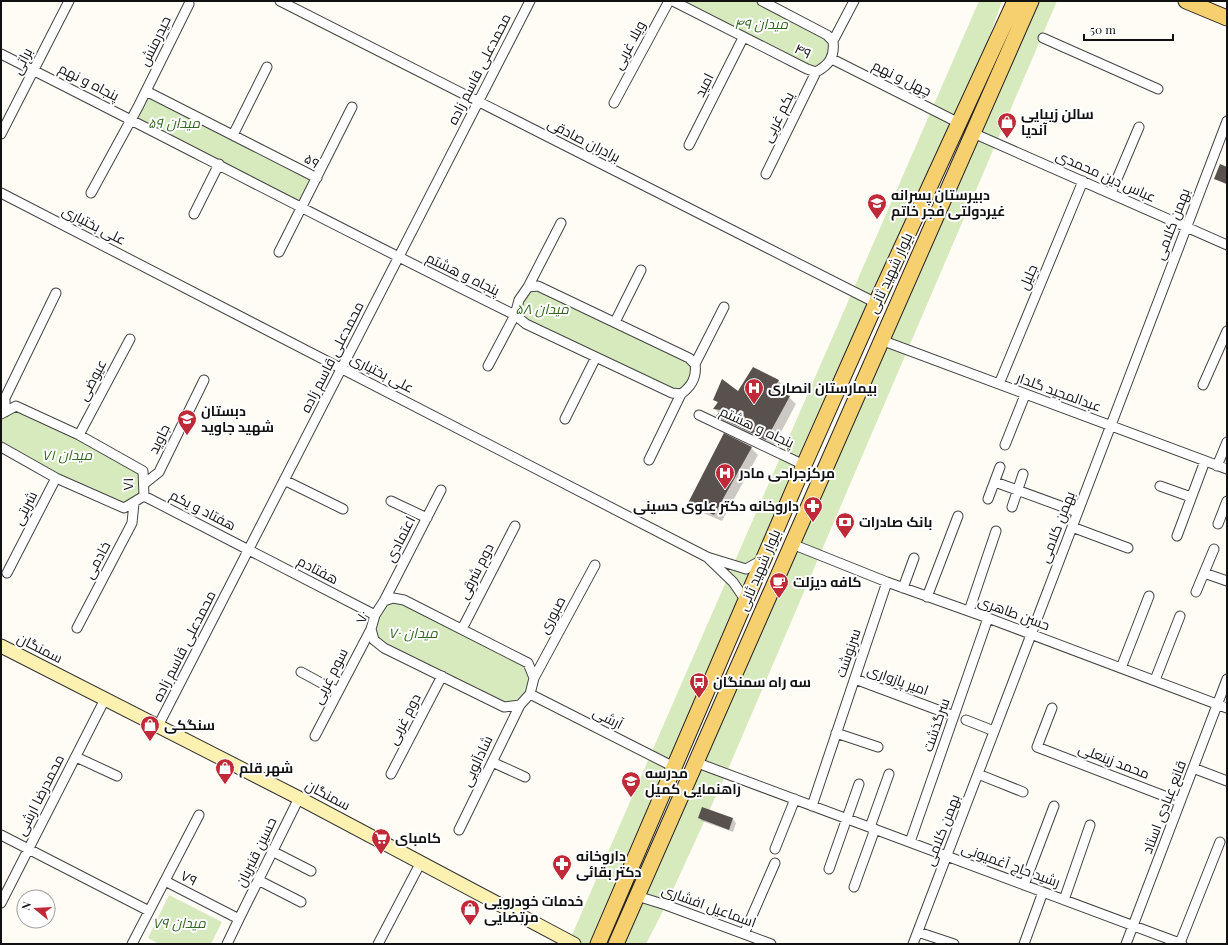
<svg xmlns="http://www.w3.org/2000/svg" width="1228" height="945" viewBox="0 0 1228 945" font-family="'Playfair Display',Cairo,serif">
<rect width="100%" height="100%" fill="#fffcf5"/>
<path fill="#d7eabe" d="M673 1H762L827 35 834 50 816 72Z
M979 1H1002L959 123 599 944H568Z
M1031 1H1057L726 774 666 905 646 944H616Z
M146 91 317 178 302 206 131 120Z
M538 286 689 358 696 373 681 394 521 320 519 300Z
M16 406 143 471 144 496 124 508 1 447V414Z
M393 598 528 663 534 678 520 705 504 707 374 640 375 615Z
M169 895 222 922 211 944H159L148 938Z"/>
<path fill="#0003" d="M1227 168V185L1215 178Z
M778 380 785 388 781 394 789 397 796 404 773 447 725 423 718 416 719 413 715 409 718 403 714 399Z
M751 448 758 455 722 521 696 510 689 503Z
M702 809 733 819 736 823 733 832 702 821 699 817Z"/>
<path fill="#59514d" d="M1220 164 1227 167V184L1214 179Z
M753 367 779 380 773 390 790 396 766 440 716 416 721 410 713 409 718 402 713 400 722 379 738 391Z
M724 433 752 447 714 515 688 503Z
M702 807 733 818 729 830 698 818Z"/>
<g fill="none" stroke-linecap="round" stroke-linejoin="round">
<g stroke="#444" stroke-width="11">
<path id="street" d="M280 1 876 303
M673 1 807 69 816 72C829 65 835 57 833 41L827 35 762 1
M1043 38 1158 89
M833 41 854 1
M1 54C172 140 342 230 515 315L488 366
M832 59 959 123
M146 91 317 178
M614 103 669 1
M973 133 1227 245
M1 134 69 1
M233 135 267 67
M689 145 743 38
M766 174 816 72
M1 193 707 557
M91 193 138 107 189 4
M1111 193 1139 127
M194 214 219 164
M279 252 352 107
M538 286 689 358 695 364C697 377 692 386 681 394L672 393 526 324 515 315 519 300 528 287Z
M528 287 561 223
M615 322 641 270
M881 340 1227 469
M695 364 724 307
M999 384 1083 181
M1203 385 1227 331
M5 412V398L56 293
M1 414 16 406 79 435 143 471 144 496 124 508 56 478 1 447
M699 415 804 465
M565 419 596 357
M79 435 130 339
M1005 445 1025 395
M649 460 681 394
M1217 466 1227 442
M284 480 343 509
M995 482 1077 512
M144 484 159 472 204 380
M1160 486 1191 497
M144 496 375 615
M988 499 1000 467
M391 501 427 518
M1012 507 1023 474
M1218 524 1227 501
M1072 527 1128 548
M1177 536 1205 461
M792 544 887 582 988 618 1227 708
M7 573 56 478
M1204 573 1227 581
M903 588 914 558
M1196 592 1214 549
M927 597 958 516
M393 598 404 600 528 663 534 678 530 694 520 705 504 707 384 648 374 640 371 629 375 615 384 601Z
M384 601 441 490
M746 601 733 582 707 557 746 569 762 560
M969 611 996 531
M77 628 132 523 134 503
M462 629 515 526
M1121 668 1149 596
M301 672 338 692
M534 678 595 565
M855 679 954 716
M1155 680 1180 616
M530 694 674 767
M1052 708 1037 747 1180 802
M966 720 994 731
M158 726 530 1
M836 733 878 747
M315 736 371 629
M76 757 117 776
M492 762 525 777
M695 762 1182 944
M1193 768 1227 781
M391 774 442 676
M978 774 1023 792
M812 806 887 582
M870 827 889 774
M459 830 520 705
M1 835 149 911
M910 842 988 618
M775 849 795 799
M272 851 311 871
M829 869 859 784
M258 880 301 902
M165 881 239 919 227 944
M1024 885 1054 806
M854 887 875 829
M637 896 666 905 771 944
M1064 900 1090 825
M1 903 105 699
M239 919 299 798
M918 932 954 944
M744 934 775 863
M1180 943 1220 842
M132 944 199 815
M378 944 421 862
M913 944 1227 121
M1024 944 1043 892
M1126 944 1227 679"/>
</g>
<g stroke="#333" stroke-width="15">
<path id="secondary" d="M1 646 299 798 574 944"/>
</g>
<g stroke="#222" stroke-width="17">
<path id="primary" d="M1186 1 1227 18
M598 944 804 465 876 303 1015 1
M616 944 1031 1"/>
</g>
<use href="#street" stroke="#fff" stroke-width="9"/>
<use href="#secondary" stroke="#fdf1b1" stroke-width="13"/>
<use href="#primary" stroke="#f6cf6e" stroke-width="15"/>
</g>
<defs>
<g id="shop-pin" transform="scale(1)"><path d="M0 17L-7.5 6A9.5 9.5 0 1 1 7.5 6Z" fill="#c02937" stroke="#fff"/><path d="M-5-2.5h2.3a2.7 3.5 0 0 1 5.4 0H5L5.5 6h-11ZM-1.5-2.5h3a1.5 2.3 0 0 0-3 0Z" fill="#fff"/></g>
<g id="school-pin" transform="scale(1)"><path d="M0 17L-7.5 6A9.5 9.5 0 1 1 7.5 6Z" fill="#c02937" stroke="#fff"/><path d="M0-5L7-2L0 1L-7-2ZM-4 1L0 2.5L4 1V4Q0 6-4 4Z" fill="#fff"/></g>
<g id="hospital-pin" transform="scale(1)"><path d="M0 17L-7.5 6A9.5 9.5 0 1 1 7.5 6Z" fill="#c02937" stroke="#fff"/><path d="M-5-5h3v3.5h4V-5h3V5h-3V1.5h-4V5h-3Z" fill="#fff"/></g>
<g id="pharmacy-pin" transform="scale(1)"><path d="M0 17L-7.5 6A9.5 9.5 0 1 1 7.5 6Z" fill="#c02937" stroke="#fff"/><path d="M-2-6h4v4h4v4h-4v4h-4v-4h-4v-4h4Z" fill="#fff"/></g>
<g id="bank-pin" transform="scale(1)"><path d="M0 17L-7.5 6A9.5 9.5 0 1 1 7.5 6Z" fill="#c02937" stroke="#fff"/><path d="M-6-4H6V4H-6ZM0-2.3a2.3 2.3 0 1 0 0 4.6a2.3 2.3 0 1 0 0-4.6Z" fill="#fff"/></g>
<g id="cafe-pin" transform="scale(1)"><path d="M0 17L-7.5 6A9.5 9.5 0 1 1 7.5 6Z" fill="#c02937" stroke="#fff"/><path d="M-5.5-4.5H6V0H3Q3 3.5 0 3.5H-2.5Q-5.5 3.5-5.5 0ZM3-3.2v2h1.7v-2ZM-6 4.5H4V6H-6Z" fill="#fff"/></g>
<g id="bus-pin" transform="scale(1)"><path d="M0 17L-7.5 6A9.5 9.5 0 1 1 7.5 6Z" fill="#c02937" stroke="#fff"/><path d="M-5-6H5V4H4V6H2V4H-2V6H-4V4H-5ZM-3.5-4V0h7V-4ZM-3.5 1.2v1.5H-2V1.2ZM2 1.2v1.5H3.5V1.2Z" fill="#fff"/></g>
<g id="supermarket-pin" transform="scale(1)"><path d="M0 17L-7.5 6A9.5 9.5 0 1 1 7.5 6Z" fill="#c02937" stroke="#fff"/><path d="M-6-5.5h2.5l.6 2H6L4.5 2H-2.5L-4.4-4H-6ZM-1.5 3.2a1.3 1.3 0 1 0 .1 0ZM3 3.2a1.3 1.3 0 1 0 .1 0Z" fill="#fff"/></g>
</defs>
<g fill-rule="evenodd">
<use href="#shop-pin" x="1007" y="122"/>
<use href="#school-pin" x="877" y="203"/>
<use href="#hospital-pin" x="754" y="388"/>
<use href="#school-pin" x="187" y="419"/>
<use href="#hospital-pin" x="725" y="473"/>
<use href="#pharmacy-pin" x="813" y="506"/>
<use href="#bank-pin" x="845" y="522"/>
<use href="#cafe-pin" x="779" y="582"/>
<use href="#bus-pin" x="699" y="682"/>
<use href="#shop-pin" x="150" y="725"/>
<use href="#shop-pin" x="225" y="768"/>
<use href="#school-pin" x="631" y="781"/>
<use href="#supermarket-pin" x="381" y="838"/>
<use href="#pharmacy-pin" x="562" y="864"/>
<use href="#shop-pin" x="470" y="909"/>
</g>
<g text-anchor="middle" stroke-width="4" stroke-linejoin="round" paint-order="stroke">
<g font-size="14" font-style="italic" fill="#336921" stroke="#fff">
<text x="761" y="29">میدان ۴۹</text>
<text x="174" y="128">میدان ۵۹</text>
<text x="542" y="314">میدان ۵۸</text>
<text x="67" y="460">میدان ۷۱</text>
<text x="413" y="638">میدان ۷۰</text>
<text x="179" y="928">میدان ۷۹</text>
</g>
<g font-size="14" fill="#111" stroke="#fff">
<text transform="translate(155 41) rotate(-64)" y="5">حیدرمنش</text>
<text transform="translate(629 45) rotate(-62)" y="5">ویلا غربی</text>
<text transform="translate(803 51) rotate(25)" y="5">۴۹</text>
<text transform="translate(22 61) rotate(-63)" y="5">براتی</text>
<text transform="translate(479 69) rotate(-63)" y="5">محمدعلی قاسم زاده</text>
<text transform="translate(902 78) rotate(26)" y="5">چهل و نهم</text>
<text transform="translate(89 82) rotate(27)" y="5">پنجاه و نهم</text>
<text transform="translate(704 85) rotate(-63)" y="5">امید</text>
<text transform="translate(778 117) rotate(-64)" y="5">یکم غربی</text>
<text transform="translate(584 140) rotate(27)" y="5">برادران صادقی</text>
<text transform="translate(312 161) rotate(32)" y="5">۵۹</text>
<text transform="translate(1106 176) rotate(24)" y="5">عباس دین محمدی</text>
<text transform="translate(1172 224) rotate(-69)" y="5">بهمن کلامی</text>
<text transform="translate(94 225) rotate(27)" y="5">علی بختیاری</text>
<text transform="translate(890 273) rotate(-65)" y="5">بلوار شهید ثانی</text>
<text transform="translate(463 274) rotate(26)" y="5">پنجاه و هشتم</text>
<text transform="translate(1028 277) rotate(-67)" y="5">جلیل</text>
<text transform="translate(332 357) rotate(-63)" y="5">محمدعلی قاسم زاده</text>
<text transform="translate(382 373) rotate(27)" y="5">علی بختیاری</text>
<text transform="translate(92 380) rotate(-62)" y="5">عیوضی</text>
<text transform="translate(1059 392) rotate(20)" y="5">عبدالمجید گلدار</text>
<text transform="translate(757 427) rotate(25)" y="5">پنجاه و هشتم</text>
<text transform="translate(159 439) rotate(-64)" y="5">جاوید</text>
<text transform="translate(128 484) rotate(-91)" y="5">۷۱</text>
<text transform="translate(25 508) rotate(-63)" y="5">شربتی</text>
<text transform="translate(203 510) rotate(27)" y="5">هفتاد و یکم</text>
<text transform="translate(1057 527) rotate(-69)" y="5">بهمن کلامی</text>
<text transform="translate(400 539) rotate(-63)" y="5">اعتمادی</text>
<text transform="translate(97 560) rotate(-62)" y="5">خادمی</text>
<text transform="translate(318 570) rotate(28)" y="5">هفتادم</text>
<text transform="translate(759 570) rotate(-67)" y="5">بلوار شهید ثانی</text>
<text transform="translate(476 571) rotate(-63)" y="5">دوم شرقی</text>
<text transform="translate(1014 613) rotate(20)" y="5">حسن طاهری</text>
<text transform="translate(552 615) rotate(-62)" y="5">صبوری</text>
<text transform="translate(362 617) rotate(-74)" y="5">۷۰</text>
<text transform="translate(184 646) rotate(-63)" y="5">محمدعلی قاسم زاده</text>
<text transform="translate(40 648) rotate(27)" y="5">سمنگان</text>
<text transform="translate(848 653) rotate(-71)" y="5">سرنوشت</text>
<text transform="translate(330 676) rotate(-63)" y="5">سوم غربی</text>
<text transform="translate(898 680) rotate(20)" y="5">امیر پازواری</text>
<text transform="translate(608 718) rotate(27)" y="5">آرشی</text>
<text transform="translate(404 719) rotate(-63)" y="5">دوم غربی</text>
<text transform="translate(936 725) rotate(-71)" y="5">سرگذشت</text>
<text transform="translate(477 761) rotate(-65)" y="5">شادآلویی</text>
<text transform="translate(1114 761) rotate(21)" y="5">محمد زینعلی</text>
<text transform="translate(40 795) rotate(-63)" y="5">محمدرضا ارشی</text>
<text transform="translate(328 795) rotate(28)" y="5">سمنگان</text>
<text transform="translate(1164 807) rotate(-69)" y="5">قانع عبادی استاد</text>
<text transform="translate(942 830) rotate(-69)" y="5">بهمن کلامی</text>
<text transform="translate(256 852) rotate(-64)" y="5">حسین قنبریان</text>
<text transform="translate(1011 865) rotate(20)" y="5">رشید حاج آغمیونی</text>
<text transform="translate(189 878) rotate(27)" y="5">۷۹</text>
<text transform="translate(709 906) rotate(20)" y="5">اسماعیل افشاری</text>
</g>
<g font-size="14" font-weight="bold" fill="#111" stroke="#fff" text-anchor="start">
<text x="1021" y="119">سالن زیبایی<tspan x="1021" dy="16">آندیا</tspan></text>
<text x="891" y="200">دبیرستان پسرانه<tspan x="891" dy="16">غیردولتی فجر خاتم</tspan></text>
<text x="768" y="393">بیمارستان انصاری</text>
<text x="201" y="416">دبستان<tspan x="201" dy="16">شهید جاوید</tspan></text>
<text x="739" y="478">مرکزجراحی مادر</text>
<text x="799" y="511" text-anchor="end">داروخانه دکتر علوی حسینی</text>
<text x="859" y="527">بانک صادرات</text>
<text x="793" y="587">کافه دیزلت</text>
<text x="713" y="687">سه راه سمنگان</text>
<text x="164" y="730">سنگکی</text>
<text x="239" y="773">شهر قلم</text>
<text x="645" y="778">مدرسه<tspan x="645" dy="16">راهنمایی کمیل</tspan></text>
<text x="395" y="843">کامبای</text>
<text x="576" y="861">داروخانه<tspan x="576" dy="16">دکتر بقائی</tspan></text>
<text x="484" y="906">خدمات خودرویی<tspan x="484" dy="16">مرتضایی</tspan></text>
</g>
</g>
<rect width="1228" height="945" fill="none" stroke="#111111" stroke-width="4"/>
<g transform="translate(36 909) rotate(288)"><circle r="19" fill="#ffffff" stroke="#a0a0a0"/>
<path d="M0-3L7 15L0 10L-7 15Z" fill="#c02937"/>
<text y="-6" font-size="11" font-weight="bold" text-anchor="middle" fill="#111111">N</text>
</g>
<path d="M1084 34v6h89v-6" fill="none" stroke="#111111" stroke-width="2"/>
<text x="1090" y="34" font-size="12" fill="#111111" stroke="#ffffff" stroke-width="3" paint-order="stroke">50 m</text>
</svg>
